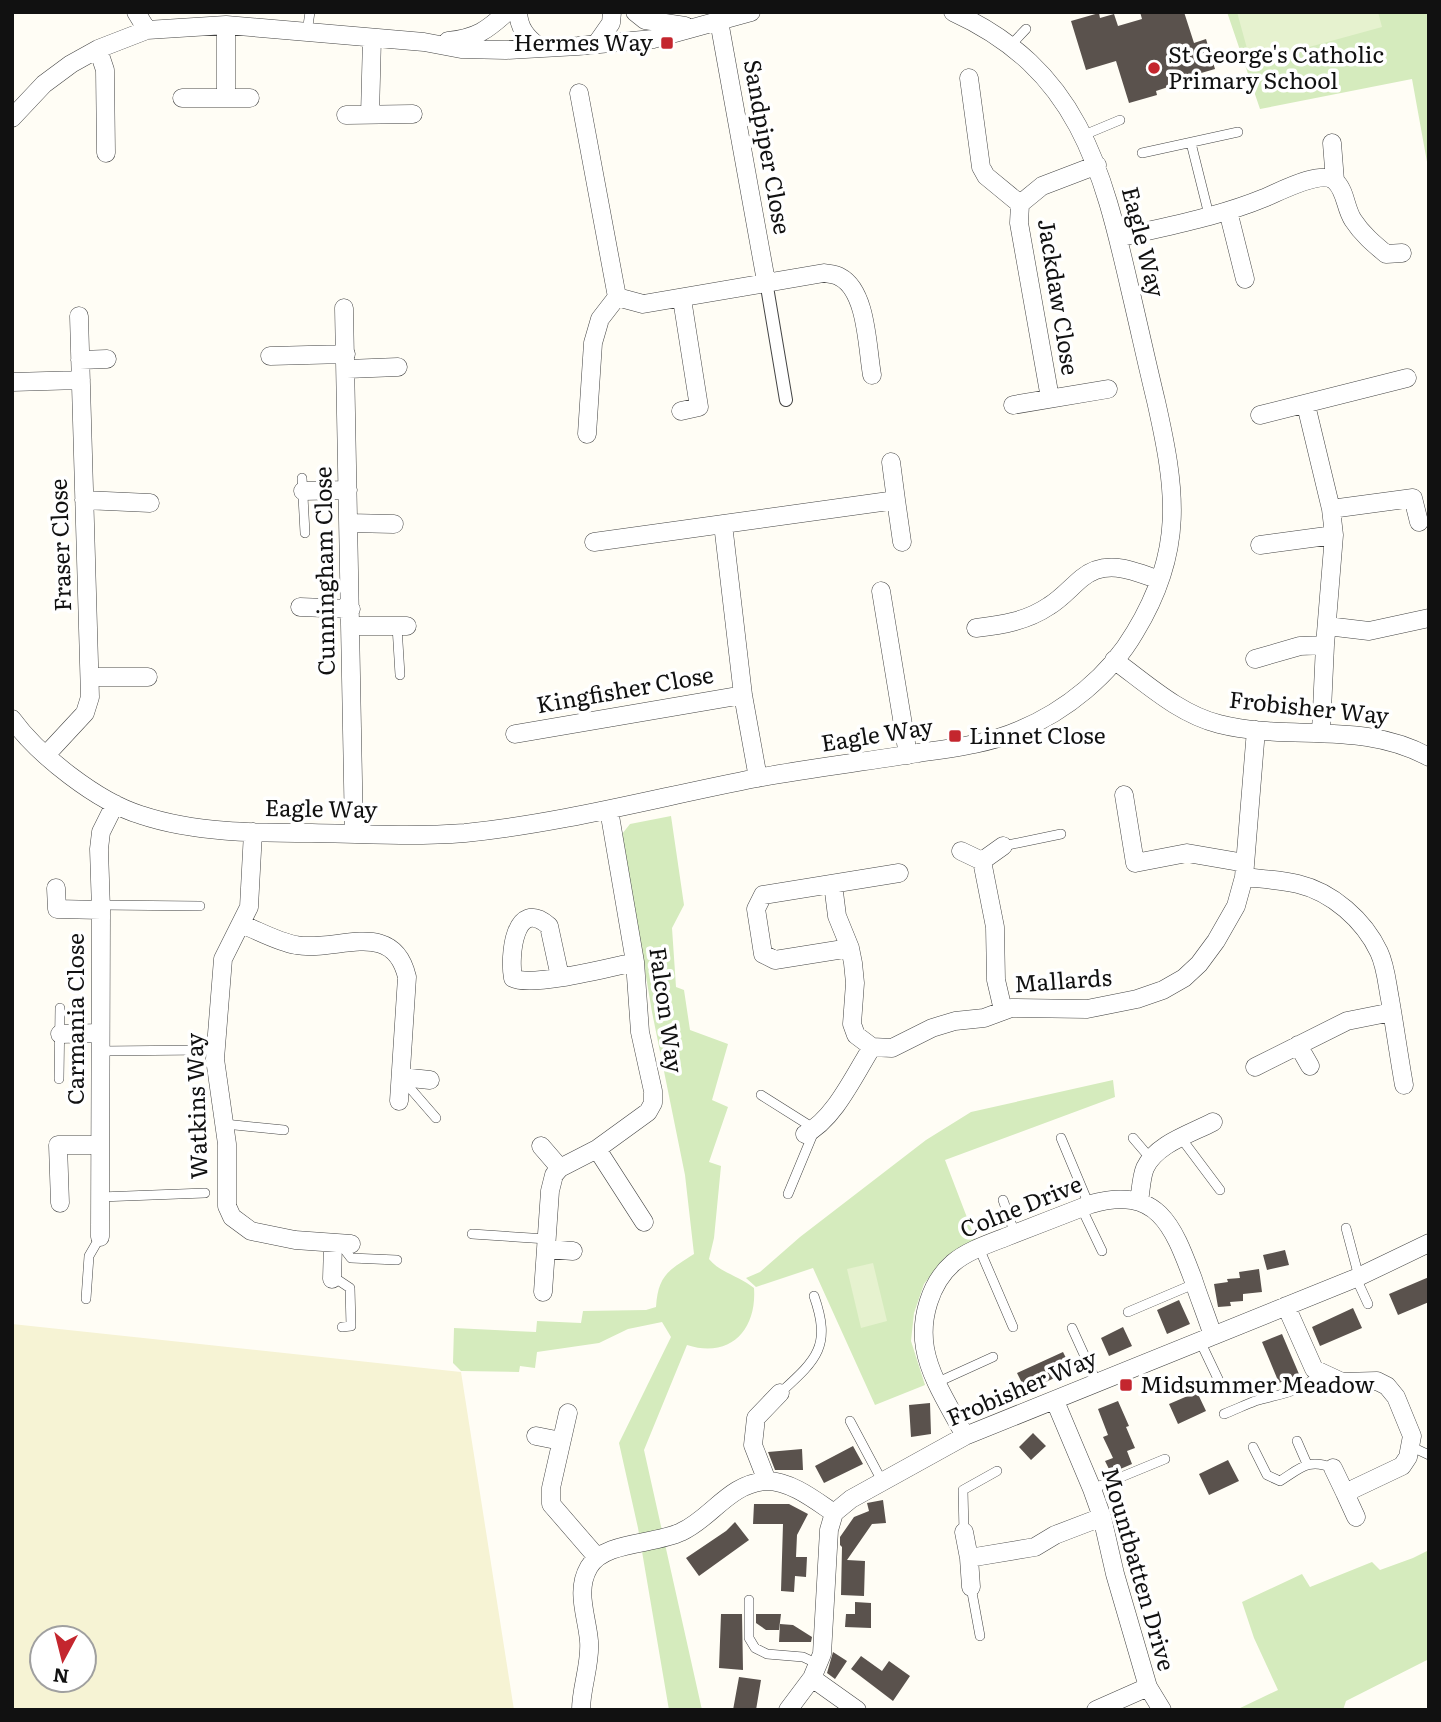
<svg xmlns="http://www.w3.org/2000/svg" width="1441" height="1722" viewBox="0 0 1441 1722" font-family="Literata,serif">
<rect width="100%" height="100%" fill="#fffdf5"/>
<path fill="#f6f3d4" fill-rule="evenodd" d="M12 1324 461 1372 514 1710H12ZM42 1638H84V1680H42Z"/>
<path fill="#d5ebbd" d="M1227 12H1429V173L1412 79 1260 109Z
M671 816 684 905 672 928 676 987 684 990 690 1030 728 1044 712 1100 728 1107 709 1162 721 1166 714 1238 709 1259C719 1272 741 1277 754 1288 757 1330 730 1359 687 1345L644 1450 702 1710H669L638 1528 619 1443 671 1337 662 1322 628 1329 599 1343 537 1352 535 1368 520 1366 519 1372 461 1371 453 1363 454 1328 536 1332 537 1321 581 1323 583 1311 646 1310 656 1307C658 1275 669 1270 694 1254L685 1175 652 1012 622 834 630 824Z
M1113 1080 1115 1097 945 1160 976 1241 945 1257 924 1284 914 1313 911 1341 925 1385 875 1405 813 1268 756 1287 746 1278 760 1272 800 1237 926 1140 971 1112Z
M1429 1550V1659L1346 1701 1343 1710H1236L1278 1690 1254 1638 1242 1602 1302 1574 1310 1587 1372 1562 1380 1570 1413 1558Z"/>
<path fill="#e6f2cf" d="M1237 12H1378L1382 27 1251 63Z
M873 1263 887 1321 861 1328 847 1269Z"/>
<path fill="#5a524d" d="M1140 12H1184L1194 43 1206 39 1215 69 1170 82 1171 86 1156 91 1157 95 1129 103 1116 61 1086 70 1071 21 1099 13 1100 18 1114 14 1118 26 1142 19Z
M1285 1250 1289 1265 1267 1270 1263 1255Z
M1259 1269 1262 1292 1243 1294V1301L1230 1302 1231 1306 1218 1307 1214 1284 1228 1282 1227 1279 1240 1278 1239 1272Z
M1429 1277V1302L1398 1315 1389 1294Z
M1179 1300 1190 1324 1167 1334 1157 1310Z
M1353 1308 1362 1328 1320 1346 1312 1327Z
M1123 1327 1132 1346 1109 1356 1101 1338Z
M1282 1334 1299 1374 1279 1383 1262 1342Z
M1063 1352 1072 1370 1026 1391 1017 1373Z
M1197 1392 1206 1411 1178 1424 1169 1404Z
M1118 1401 1129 1426 1126 1427 1135 1448 1127 1451 1132 1464 1111 1473 1105 1461 1113 1458 1103 1437 1108 1435 1098 1409Z
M930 1403 931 1434 911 1437 909 1405Z
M1033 1433 1046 1446 1031 1460 1019 1447Z
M853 1446 863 1464 824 1483 815 1466Z
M802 1449 803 1470H775L768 1452Z
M1228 1460 1239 1481 1209 1495 1199 1474Z
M883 1500 886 1523 872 1524 847 1560 865 1561 864 1596 841 1595 842 1547 840 1545V1537L854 1517 869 1511 867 1503Z
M754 1504H789L808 1514 797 1535 796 1557H807L806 1577 795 1576 794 1592 781 1591 783 1524H753Z
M735 1522 749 1540 699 1576 686 1558 726 1531Z
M855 1602 871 1603V1628L845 1627 846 1614H855Z
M721 1614H742L743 1670 719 1668Z
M756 1614H781L779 1630H766L756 1623Z
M780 1624 793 1625 812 1637 811 1642H779Z
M833 1652 847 1661 835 1679 827 1673Z
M861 1656 882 1671 889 1661 910 1676 893 1701 851 1669Z
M739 1677 761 1680 756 1710H733Z"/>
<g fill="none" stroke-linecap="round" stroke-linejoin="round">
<g stroke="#444" stroke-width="10">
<path id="service" d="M307 32 310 12
M1009 47 1026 29
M1084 135 1120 120
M1191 143 1209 215
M1142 153 1238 132
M302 478 305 533
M397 626 400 675
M1003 846 1061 834
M101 905 200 906
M100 1051 205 1050
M59 1079 60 1008
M403 1080 436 1118
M761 1095 815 1129 788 1194
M225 1124 284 1130
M1061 1138 1089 1205
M1133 1138 1151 1159
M1181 1138 1220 1190
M100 1197 205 1193
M1003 1200 1015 1234
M1081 1207 1102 1251
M1346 1228 1359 1277
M472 1234 547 1239
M341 1245 351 1258 397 1260
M979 1248 1013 1327
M332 1276 350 1288 351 1326 342 1327
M1356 1278 1368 1304
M86 1299 89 1256 100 1237
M1128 1312 1194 1284
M1072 1328 1097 1383
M1200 1341 1219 1381
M938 1382 993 1357
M780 1393C816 1360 832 1347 814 1296
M1224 1414C1234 1410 1245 1405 1255 1401 1278 1394 1303 1393 1319 1373
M850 1421 882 1481
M1297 1441 1307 1464
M1253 1447 1267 1475 1280 1481C1301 1468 1308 1458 1333 1468
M1412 1447 1429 1455
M1092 1489 1165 1459
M964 1532 963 1490 997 1471
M971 1587 980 1636
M749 1600V1638L755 1648 767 1654 803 1657 818 1664"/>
</g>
<g stroke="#444" stroke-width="14">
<path id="pedestrian" d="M766 281 786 400"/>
</g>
<g stroke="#444" stroke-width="19">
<path id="minor" d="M136 12 147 30
M518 12C519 28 526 37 538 46
M635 12 645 20 685 26
M719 21 766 281
M448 41C477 38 487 30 507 12
M597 43 611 23 612 12
M98 49 105 70 106 153
M969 78 981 167 986 176 1020 204
M579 93 617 297 643 304 824 273C829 274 835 274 840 277 867 291 867 347 872 375
M182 98H226V25
M226 98H250
M346 115 413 114
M370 115 372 38
M12 118 44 84 71 64 98 49 147 30 226 25 424 42 461 49 506 50 578 46 653 39 751 12
M1332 143 1335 181
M1228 211 1245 279
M1118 238C1167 226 1218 217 1264 198 1279 192 1321 169 1335 181 1346 191 1345 208 1353 220 1362 234 1374 244 1386 254L1402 253
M344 308 354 834
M270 356 346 354
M80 360 107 359
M347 369 398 367
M12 382 81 380
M1050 398 1019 223 1020 204 1042 186 1097 165
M1013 405 1108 389
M1306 405 1331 509 1334 535 1325 645 1321 732
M681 411 699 407 682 299
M1260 415 1407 378
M587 434 593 343 600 319 617 297
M303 491 348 490
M84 500 150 503
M896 500 902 542
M1331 509 1413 498 1419 522
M349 523 394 524
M723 524 743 695 758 778
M594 542 896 500 891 462
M1260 545 1334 535
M881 591 908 755
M300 607 351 609
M351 626H407
M1327 626 1369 631 1429 618
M976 628C1002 625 1027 621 1049 606 1061 599 1071 587 1082 578 1106 558 1134 571 1159 580
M1255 659 1300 646 1325 645
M1114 660C1147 684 1179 714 1219 724 1290 742 1361 720 1429 757
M90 677H148
M12 719C38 755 98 802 141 815 195 833 256 833 312 833 363 834 414 837 465 833 564 823 659 797 757 778 810 768 864 762 918 753 953 748 988 744 1020 730 1066 711 1110 675 1135 632 1185 550 1176 490 1156 401 1147 364 1139 327 1130 289 1102 167 1078 69 953 12
M515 734 743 695
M46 755 85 713 90 697 79 316
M1124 795 1135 863 1187 853 1245 863
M253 832 249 907 223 959 215 1059 227 1144V1206L232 1217 251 1231 295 1240 351 1244
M1003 846 982 861 995 927 996 980 1003 1010
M961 851 982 861
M1244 877C1262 879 1281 880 1298 884 1332 892 1364 920 1379 952 1386 967 1387 984 1390 999 1395 1028 1399 1057 1404 1085
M833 884 837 916 850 948 853 963 855 983 852 1024 856 1035 872 1047 892 1048 932 1028 955 1021 984 1018 1011 1008 1087 1009 1137 999 1163 990 1184 978 1199 964 1216 941 1236 906 1244 877 1256 730
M56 888 57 909 101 910
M241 924C259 931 278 942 296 945 336 953 393 917 407 977L399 1101
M850 948 775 960 763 954 756 909 763 895 899 873
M560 977 549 926C514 896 509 957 513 978 532 988 611 967 635 962
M60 1034 100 1033
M1298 1045 1310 1066
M1255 1067 1347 1021 1392 1012
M401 1077 430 1080
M805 1134C834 1120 855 1074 872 1047
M541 1146 560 1168
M597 1149 644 1222
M1139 1201C1141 1190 1141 1178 1145 1168 1156 1144 1190 1134 1213 1122
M60 1203 58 1145H100
M100 1237 101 910 99 849 101 832 115 804
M547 1249 573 1251
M332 1279 333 1244
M543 1292 550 1191 554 1175 560 1168 597 1149 648 1112 653 1103V1091L640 1032 635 962 609 810
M1286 1306 1314 1369 1342 1382 1377 1381 1387 1386 1396 1397 1412 1436 1408 1457 1402 1466 1345 1493 1333 1468
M1055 1401 1092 1489 1102 1517 1115 1574 1148 1687 1162 1710
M568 1413 551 1488V1504L596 1556
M536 1436 561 1441
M965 1436C951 1409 930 1378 925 1348 920 1319 930 1283 953 1263 967 1251 988 1244 1006 1237 1034 1226 1063 1215 1091 1204 1158 1185 1173 1226 1193 1279 1199 1298 1207 1317 1213 1336
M767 1481 753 1445 756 1418 780 1393
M1345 1493 1356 1517
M964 1532 969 1558 1035 1547 1055 1535 1102 1517
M969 1558 971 1587
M812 1678 857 1710
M581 1710C581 1687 591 1664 589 1641 587 1616 575 1591 589 1567 604 1541 654 1545 681 1532 712 1518 729 1483 767 1481 791 1481 816 1501 834 1513
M788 1710 812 1678 822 1654 829 1530 834 1513 851 1499 965 1436 1356 1278 1429 1243
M1096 1710 1148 1687"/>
</g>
<use href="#service" stroke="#fff" stroke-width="9"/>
<use href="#pedestrian" stroke="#fff" stroke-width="12"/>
<use href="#minor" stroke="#fff" stroke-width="18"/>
</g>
<g fill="#c4262e" stroke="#fff" stroke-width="2.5">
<rect x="660" y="36" width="14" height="14" rx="3.5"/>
<circle cx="1154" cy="68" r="7"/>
<rect x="948" y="729" width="14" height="14" rx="3.5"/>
<rect x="1119" y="1378" width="14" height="14" rx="3.5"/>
</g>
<g text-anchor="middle" stroke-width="7" stroke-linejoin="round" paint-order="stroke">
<g font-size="23" fill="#111" stroke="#fff" text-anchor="start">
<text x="653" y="51" text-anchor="end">Hermes Way</text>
<text x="1168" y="63">St George's Catholic<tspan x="1168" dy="26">Primary School</tspan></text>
<text x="969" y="744">Linnet Close</text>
<text x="1140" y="1393">Midsummer Meadow</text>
</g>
<g font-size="23" fill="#111" stroke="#fff">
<text transform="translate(767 147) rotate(80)" y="8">Sandpiper Close</text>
<text transform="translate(1143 242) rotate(76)" y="8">Eagle Way</text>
<text transform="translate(1058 297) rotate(81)" y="8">Jackdaw Close</text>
<text transform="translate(61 545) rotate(-92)" y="8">Fraser Close</text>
<text transform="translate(325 571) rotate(-91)" y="8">Cunningham Close</text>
<text transform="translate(625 690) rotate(-10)" y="8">Kingfisher Close</text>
<text transform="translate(1309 708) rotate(6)" y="8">Frobisher Way</text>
<text transform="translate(877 735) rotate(-9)" y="8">Eagle Way</text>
<text transform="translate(321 809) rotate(1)" y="8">Eagle Way</text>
<text transform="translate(1063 981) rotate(-4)" y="8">Mallards</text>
<text transform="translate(666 1010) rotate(82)" y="8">Falcon Way</text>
<text transform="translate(76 1019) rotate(-90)" y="8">Carmania Close</text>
<text transform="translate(197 1106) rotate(-92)" y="8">Watkins Way</text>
<text transform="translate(1021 1207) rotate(-22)" y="8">Colne Drive</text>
<text transform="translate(1022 1388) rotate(-23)" y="8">Frobisher Way</text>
<text transform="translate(1138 1569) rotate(74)" y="8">Mountbatten Drive</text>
</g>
</g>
<rect width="1441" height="1722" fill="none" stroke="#111111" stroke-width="28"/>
<g transform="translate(63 1659) rotate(187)"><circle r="33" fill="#ffffff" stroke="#a0a0a0" stroke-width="2"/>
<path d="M0-5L12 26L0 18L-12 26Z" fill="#c4262e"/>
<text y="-10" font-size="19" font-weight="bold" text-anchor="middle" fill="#111111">N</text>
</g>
</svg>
